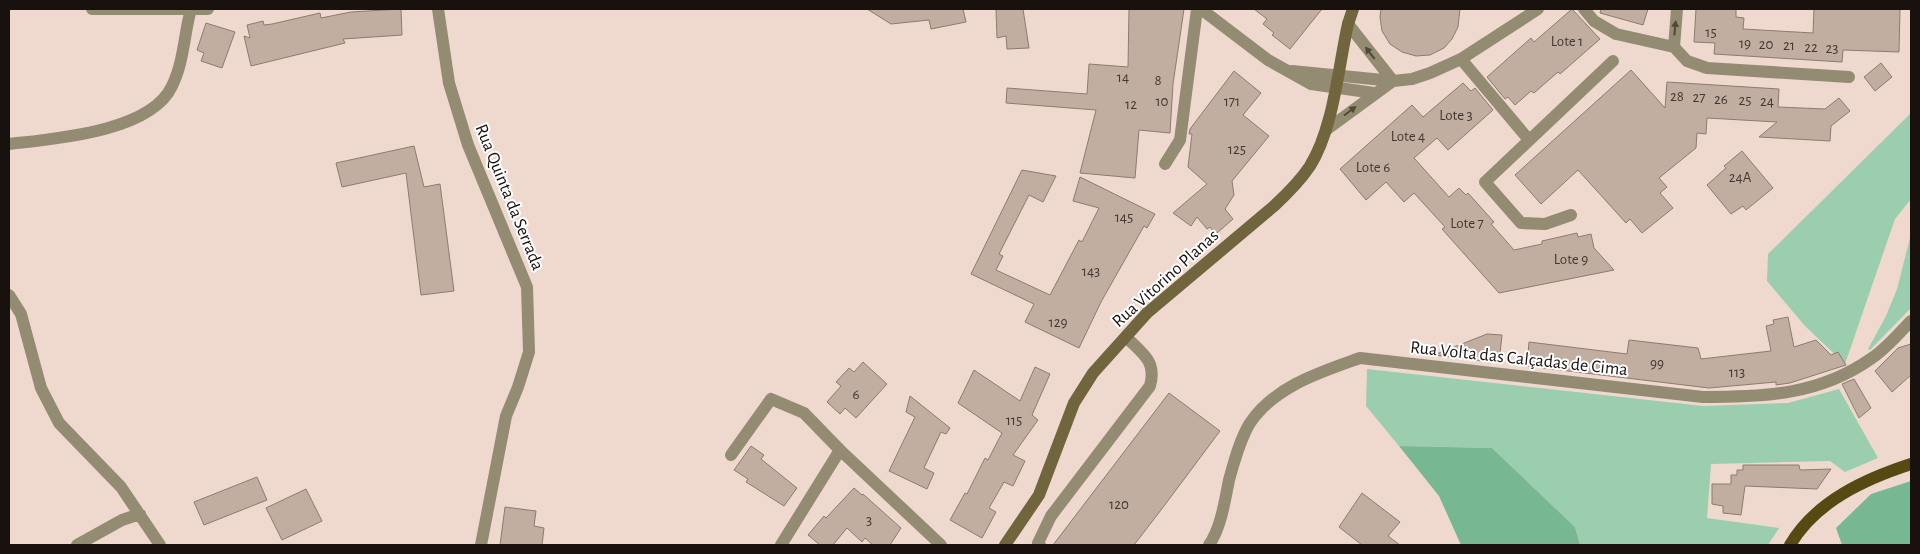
<svg xmlns="http://www.w3.org/2000/svg" width="1920" height="554" viewBox="0 0 1920 554" font-family="'Alegreya Sans',sans-serif">
<rect width="100%" height="100%" fill="#efd9ce"/>
<path fill="#9bcdaf" d="M1911 113V199L1895 219 1845 364 1805 326 1767 281 1768 254Z
M1911 234V308L1870 350 1868 349 1886 316 1897 289Z
M1367 369 1703 406 1788 403 1839 389 1878 458 1845 472 1830 461 1711 464 1707 518 1779 528 1768 545H1580L1575 527 1492 448 1399 446 1366 406Z"/>
<path fill="#77b893" d="M1399 446 1492 448 1575 527 1580 545H1461L1439 496Z
M1911 481V545H1842L1836 528 1871 494Z"/>
<path fill="#c2aea1" stroke="#8d7b6f" d="M401 9 402 35 343 39 345 43 251 66 244 36 250 38 247 25 263 21 264 25 272 24 320 13 321 18 351 12Z
M867 9H963L966 22 931 29 929 20 891 24Z
M996 9H1023L1029 48 1007 49 1006 36 997 38Z
M1129 9H1184L1173 84 1170 133 1139 130 1135 178 1080 173 1096 110 1006 103 1007 88 1087 94 1089 64 1128 67Z
M1254 9H1322L1290 49 1272 35 1274 33 1263 24 1267 19Z
M1381 9H1460L1458 27 1452 39 1444 48 1430 55 1416 56 1402 52 1390 44 1382 31 1380 17Z
M1572 9 1600 39 1560 74 1558 72 1534 93 1531 91 1515 105 1508 97 1505 99 1487 77 1531 38 1534 42Z
M1601 9H1648L1643 25 1600 13Z
M1696 9H1736V17L1744 18 1743 29 1813 33 1814 9H1900L1899 52 1843 50 1842 62 1714 54 1715 43 1694 42Z
M206 23 235 32 222 68 201 61 204 53 197 50Z
M1881 63 1892 77 1875 91 1864 77Z
M1631 70 1665 108 1667 82 1779 89 1778 107 1825 109 1839 98 1850 111 1831 126 1830 141 1759 137 1777 122 1707 118 1706 134 1697 133 1696 148 1659 178 1667 187 1660 193 1673 208 1642 233 1630 219 1626 223 1578 170 1541 204 1515 175Z
M1234 71 1261 93 1243 115 1269 136 1232 181 1234 195 1225 209 1233 219 1216 234 1210 227 1207 229 1197 217 1191 226 1173 213 1207 184 1188 167 1192 134H1189L1190 129Z
M1463 83 1471 91 1475 88 1493 110 1448 150 1437 138 1414 158 1449 197 1459 188 1466 195 1468 193 1494 222 1491 224 1514 250 1542 244V241L1577 233 1578 237 1591 234 1594 248 1614 270 1499 293 1442 229 1445 227 1414 193 1404 202 1386 182 1366 200 1340 169 1412 105 1423 117Z
M414 146 424 187 440 184 454 291 421 295 406 173 342 187 336 163Z
M1742 151 1773 188 1746 210 1743 206 1731 214 1707 185 1726 168 1724 166Z
M1022 170 1056 176 1043 202 1029 195 999 254 1003 256 996 270 1050 295 1079 240 1082 242 1099 208 1073 201 1080 177 1155 214 1147 228 1144 226 1101 302 1079 348 1025 322 1034 304 971 274Z
M1788 317 1794 347 1816 340 1831 355 1838 352 1846 365 1790 383 1776 385V382L1709 388 1527 366 1529 342 1627 354 1629 340 1698 348 1701 359 1771 351 1766 326 1774 324 1773 320Z
M1487 334 1502 335 1499 363 1434 355Z
M1911 344V375L1892 392 1875 371 1898 348Z
M863 362 887 384 856 418 845 408 840 414 827 402 841 386 836 382 849 368 854 372Z
M1035 367 1050 374 1032 415 1038 420 1013 455 1025 461 1013 486 1004 482 989 508 996 512 982 538 950 520 965 493 967 494 985 458 988 460 1002 433 958 403 974 370 1020 401Z
M1854 379 1871 408 1859 418 1842 384Z
M1169 393 1220 431 1161 510 1134 545H1053Z
M910 396 950 428 946 434 941 432 924 468 934 473 927 489 889 471 915 417 906 412Z
M751 446 764 455 761 459 797 488 784 506 746 482 748 479 734 470Z
M1743 465H1799L1800 470 1831 469 1817 489 1745 486 1741 515 1723 513V506L1712 504V484H1731V475H1737V470H1743Z
M257 477 267 500 204 525 194 502Z
M854 488 862 495 863 494 901 528 890 545H873L865 538 862 542 847 528 833 545H820L808 535 824 516 826 518Z
M306 489 322 521 282 540 266 508Z
M1362 493 1400 522 1388 536 1400 545H1362L1339 527Z
M505 507 536 511 534 526 544 528 542 545H500Z"/>
<g fill="none" stroke-linecap="round" stroke-linejoin="round">
<path stroke="#948c72" stroke-width="12" d="M92 9H208
M438 9 449 83 468 145 527 287 529 352 518 387 506 416 481 545
M1201 9 1268 60 1311 84 1374 93
M1584 9 1594 21 1616 34 1674 47 1687 61 1707 68 1849 77
M1348 24 1393 81
M1674 47 1677 9
M1461 59 1529 140
M1292 71 1393 81
M1326 130 1393 81 1412 79 1430 73 1461 59 1538 9
M9 144C53 139 151 132 172 86 184 62 184 34 191 9
M1165 164 1180 140 1197 9
M1571 215 1545 224 1521 223 1485 182 1613 61
M9 295 21 314 41 388 59 423 121 487 160 545
M731 455 771 399 804 413 840 450 941 545
M77 545 122 520 140 514
M781 545 840 450
M1040 545 1038 543 1051 516 1150 386C1157 361 1142 353 1126 337
M1209 545C1221 528 1225 500 1229 480 1234 462 1240 439 1250 423 1275 386 1321 372 1360 358L1703 397C1765 397 1820 395 1872 358 1887 348 1899 333 1911 321"/>
<path stroke="#70653d" stroke-width="12" d="M1005 545 1039 495 1074 403 1093 373 1147 313 1274 206C1287 194 1300 181 1310 166 1334 127 1338 68 1348 24L1353 9"/>
<path stroke="#574912" stroke-width="12" d="M1790 545C1816 501 1865 479 1911 464"/>
</g>
<defs><path id="oneway-solid" d="M-6-.8H1V-3.2L6.5 0L1 3.2V.8H-6Z" transform="scale(1.25)"/></defs>
<g fill="#50483a">
<use href="#oneway-solid" transform="translate(1675 28) rotate(-85)"/>
<use href="#oneway-solid" transform="translate(1370 53) rotate(-128)"/>
<use href="#oneway-solid" transform="translate(1350 111) rotate(-37)"/>
</g>
<g text-anchor="middle" stroke-width="4" stroke-linejoin="round" paint-order="stroke">
<g font-size="15" fill="#423832">
<text x="1711" y="37">15</text>
<text x="1567" y="46">Lote 1</text>
<text x="1745" y="48">19</text>
<text x="1766" y="49">20</text>
<text x="1789" y="50">21</text>
<text x="1811" y="52">22</text>
<text x="1832" y="53">23</text>
<text x="1123" y="82">14</text>
<text x="1158" y="85">8</text>
<text x="1677" y="101">28</text>
<text x="1699" y="102">27</text>
<text x="1721" y="104">26</text>
<text x="1745" y="105">25</text>
<text x="1162" y="106">10</text>
<text x="1232" y="106">171</text>
<text x="1767" y="106">24</text>
<text x="1131" y="109">12</text>
<text x="1456" y="120">Lote 3</text>
<text x="1408" y="141">Lote 4</text>
<text x="1237" y="154">125</text>
<text x="1373" y="172">Lote 6</text>
<text x="1740" y="182">24A</text>
<text x="1124" y="222">145</text>
<text x="1467" y="228">Lote 7</text>
<text x="1571" y="264">Lote 9</text>
<text x="1091" y="276">143</text>
<text x="1058" y="327">129</text>
<text x="1657" y="368">99</text>
<text x="1737" y="377">113</text>
<text x="856" y="399">6</text>
<text x="1014" y="425">115</text>
<text x="1119" y="509">120</text>
<text x="869" y="525">3</text>
</g>
<g font-size="18" fill="#18110d" stroke="#fff">
<text transform="translate(510 197) rotate(68)" y="6">Rua Quinta da Serrada</text>
<text transform="translate(1165 278) rotate(-42)" y="6">Rua Vitorino Planas</text>
<text transform="translate(1519 358) rotate(6)" y="6">Rua Volta das Calçadas de Cima</text>
</g>
</g>
<rect width="1920" height="554" fill="none" stroke="#18110d" stroke-width="20"/>
</svg>
